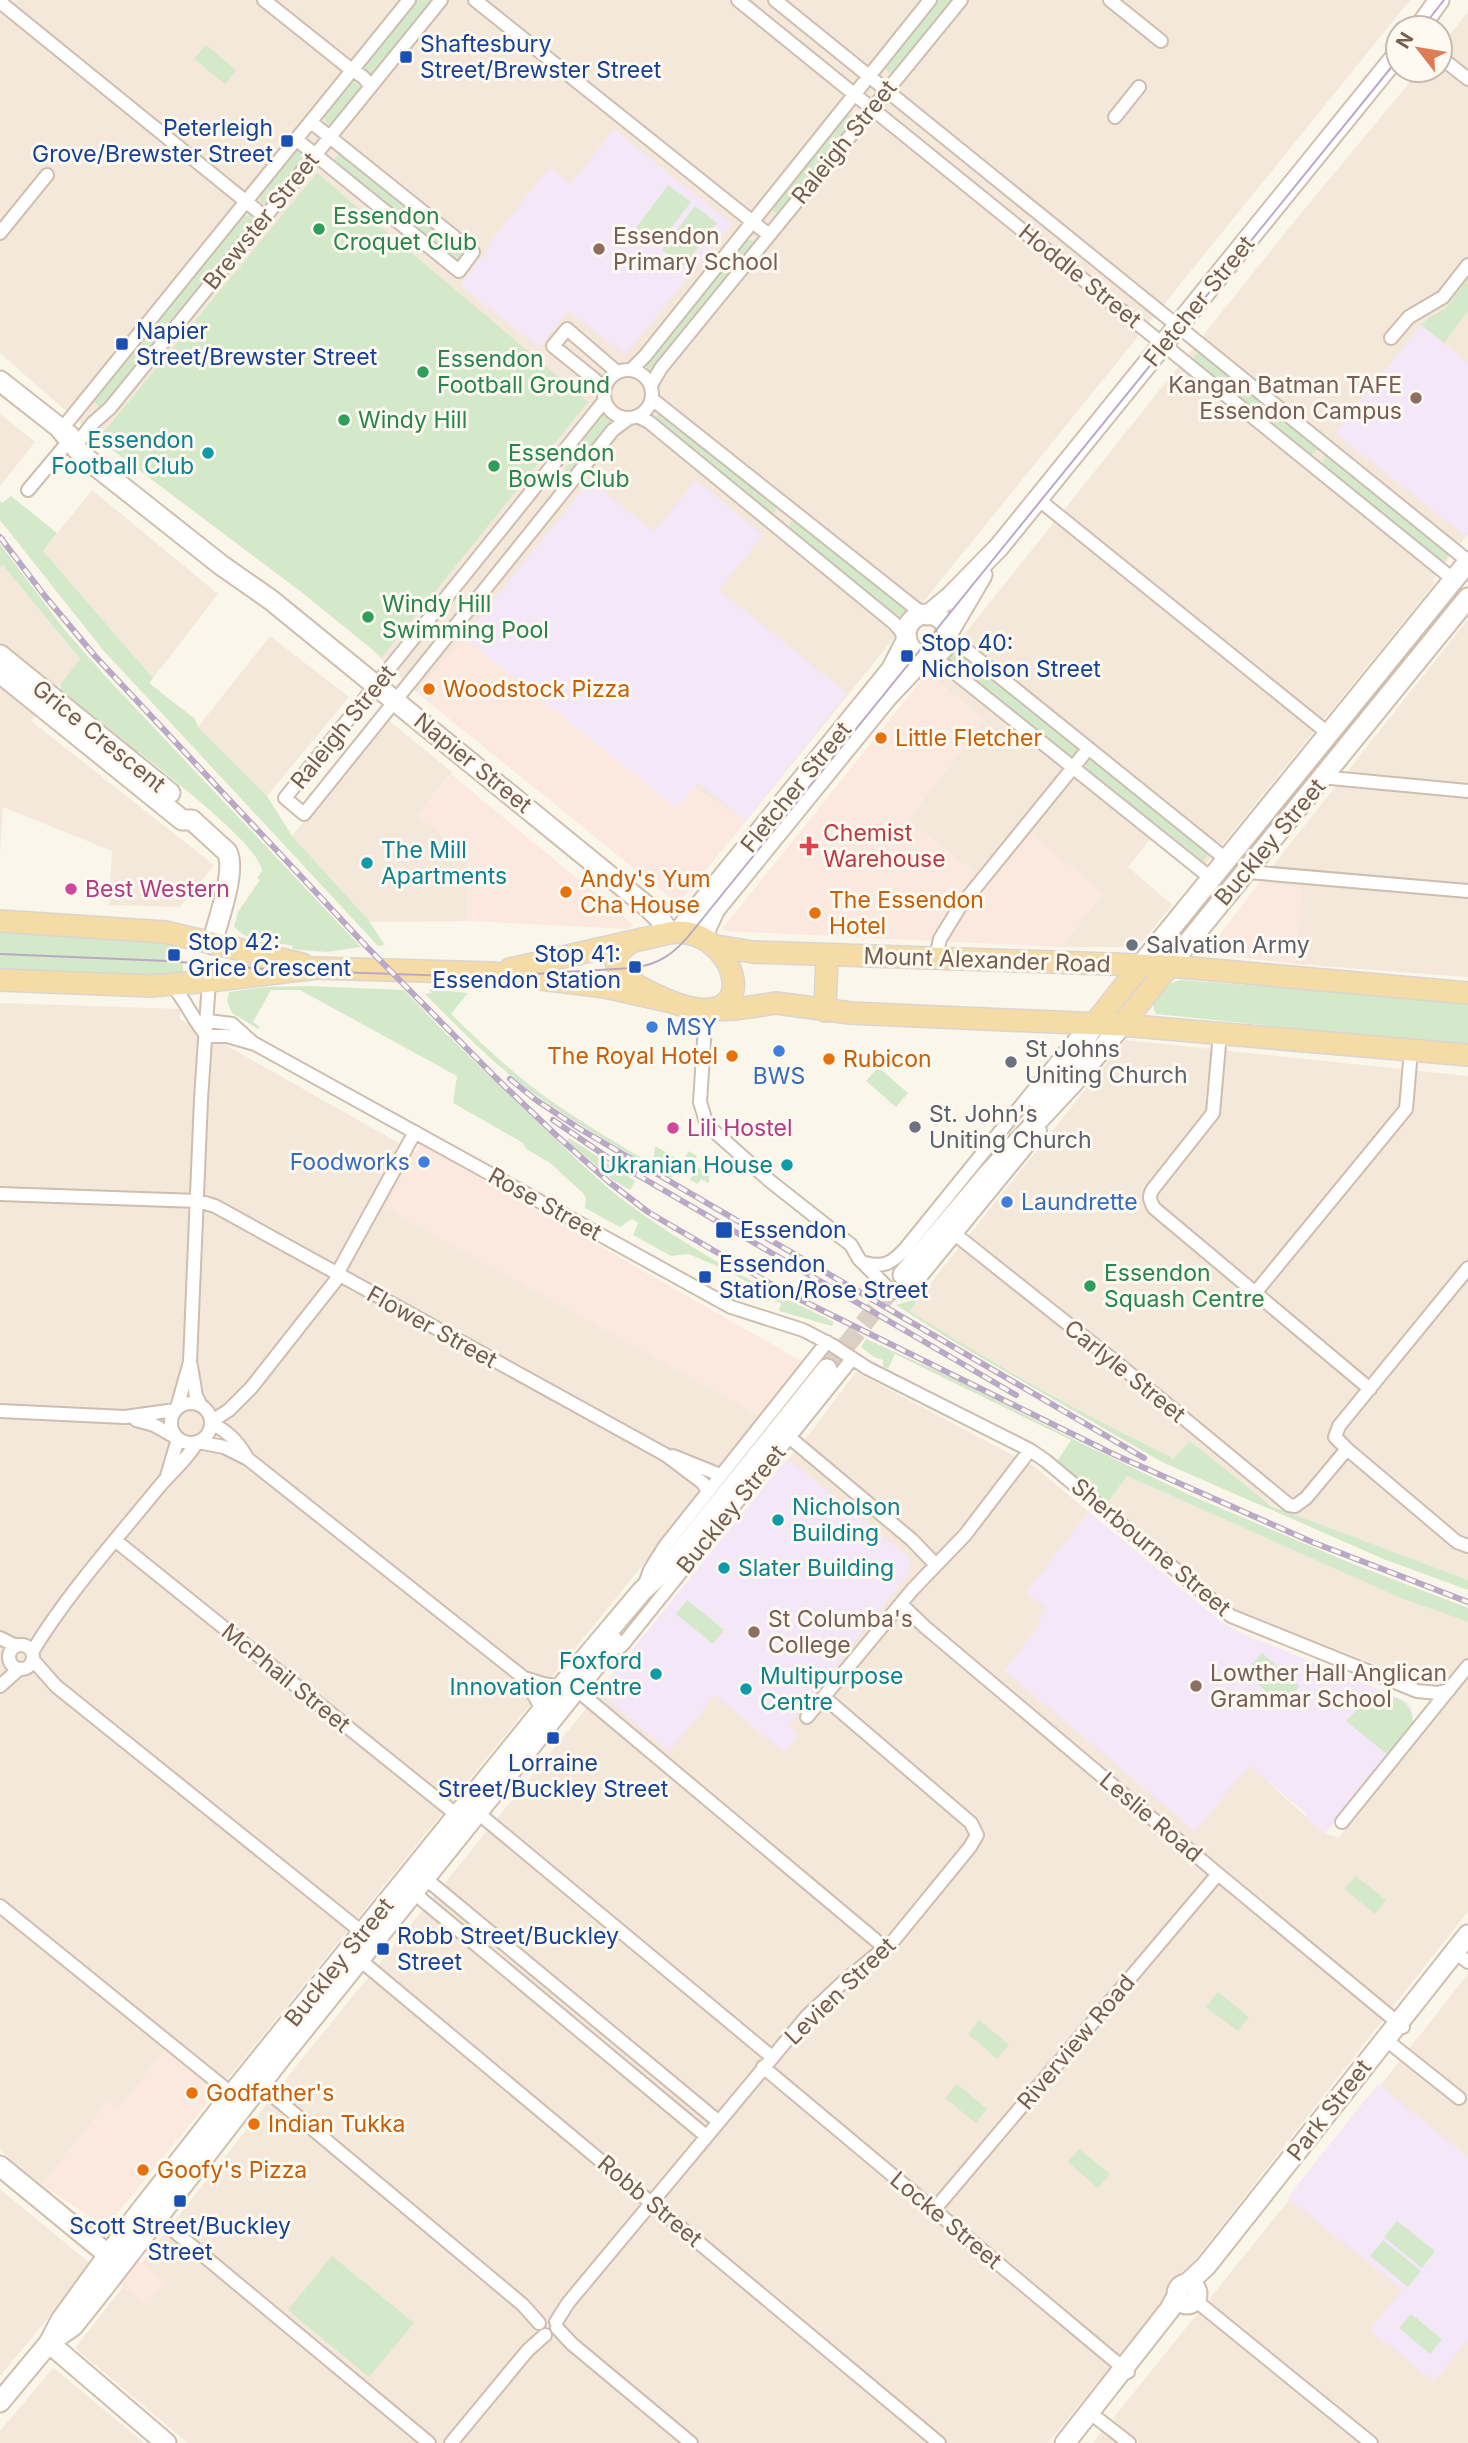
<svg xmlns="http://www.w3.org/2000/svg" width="1468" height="2443" viewBox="0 0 1468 2443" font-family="Inter,sans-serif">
<rect width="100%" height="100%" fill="#fbf6ea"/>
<path fill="#f3e8d9" d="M0 0H1410L746 821 464 637 416 692 371 649 304 594 98 439 0 353Z
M1468 12V534L1432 580 1435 583 1198 874 1152 837 1128 867 1172 905 1144 940 1131 947H1061L1103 893 983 879 908 820 985 720 931 676 1302 212 1420 70H1440V46Z
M0 414 35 442 0 486Z
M92 490 218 594 153 678 43 551Z
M3 564 80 660 31 721 214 865 180 907 109 905 112 851 3 807 0 854V568Z
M1468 619V977L1295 964 1302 888 1260 882Z
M270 636 349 697 267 796 198 727Z
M387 719 452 772 417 815 468 856 467 921 369 922 292 836Z
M0 1003 180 1009V1019L416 1153 386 1208 762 1417 218 2091 165 2050 119 2108 108 2101 42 2185 0 2150Z
M1125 1040 1468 1076V1580L1296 1516 1124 1435 969 1348 909 1310Z
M856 1372 1035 1467 1089 1512 1027 1592 1046 1608 1035 1631 1004 1671 1249 1765 1325 1834 1339 1837 1468 1674V1911L1145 2324 1048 2443H188L75 2348 301 2060 813 1429Z
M1127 1476 1403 1599 1468 1622V1658L1450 1681 1443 1685H1429L1231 1608 1104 1508Z
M1468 1974V2443H1093L1340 2137Z
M0 2189 92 2265 0 2376Z
M53 2368 55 2369 144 2443H0V2431Z"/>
<path fill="#fbe9df" d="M464 637 746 821 678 904 416 692Z
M927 673 985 720 908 820 983 879 1024 829 1103 893 1061 947 724 931 723 928Z
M451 774 632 924 630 929 467 921 468 856 417 815Z
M1260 882 1302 887 1295 964 1206 953Z
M420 1144 805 1363 762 1417 385 1208Z
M165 2049 217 2091 106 2227 42 2185 108 2101 119 2108Z
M135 2258 166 2282 147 2306 116 2282Z"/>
<path fill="#f3e7f8" d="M614 129 732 224 625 355 568 311 539 348 460 285 483 256 490 242 550 167 571 184Z
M1421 325 1468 363V534L1466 537 1335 433Z
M590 480 654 532 696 480 763 535 719 590 847 693 746 821 698 783 676 808 464 637Z
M785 1461H791L909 1558 910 1572 788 1726 798 1736 784 1753 715 1695 669 1752 598 1692Z
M1089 1512 1220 1621 1237 1631 1406 1701 1410 1706 1413 1714 1411 1725 1325 1834 1306 1818 1307 1814 1249 1766 1195 1832 1004 1670 1035 1631 1045 1608 1026 1592Z
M1378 2084 1468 2157V2340L1434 2382 1370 2330 1402 2290 1287 2198Z"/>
<path fill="#d4e9c9" d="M415 0H434L375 73 369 75 363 71 364 63Z
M936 0H954L895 71 890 73 884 69 886 63Z
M206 45 236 70 225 84 194 59Z
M354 82 359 86V92L332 124H327L323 115 347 84Z
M849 115 852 118 851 126 782 212 776 213 772 209V202L842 116Z
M301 149 305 153 304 160 270 202 264 204 261 202 259 194 295 150Z
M340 153 464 252 459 261 453 259 336 165 335 158Z
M317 173 588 402 382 657 304 594 98 439Z
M668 185 691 202 658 245 636 228Z
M695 206 717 223 684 266 662 250Z
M242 215 251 216 253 222 106 405 98 406 94 400 96 396Z
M744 238 753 241V248L656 368 650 371 646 368 645 363Z
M1468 278V311L1444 343 1421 325 1431 316 1445 309Z
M1197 353H1203L1316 443 1318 448 1313 454H1308L1194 361V356Z
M661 410 777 506 775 512 767 513 652 421Z
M602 414 609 416 612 425 562 486H553L571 462 561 463 598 416Z
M1327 453 1448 550V556L1444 561 1437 560 1321 465Z
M11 496 57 533 43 551 153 678 149 683 195 719 198 727 267 796 292 836 369 921 385 945 378 946 103 650 0 520V501L2 503Z
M795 520 909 611V618L906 622H901L789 530 790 523Z
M0 544 64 629 107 678 361 947 326 952 292 949 293 946C274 942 246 943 234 926L238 912 260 880 257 878 262 871C260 845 163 772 139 752L130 756 117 747 126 742 61 690 60 685 80 659 3 565 0 568Z
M1457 592 1460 594 1346 736 1341 733 1450 593Z
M952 648 1075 744 1079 752 1076 757H1070L948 661 946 653Z
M1086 760H1094L1211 851 1203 861 1089 771 1084 764Z
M0 926 132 937 181 945 184 976 177 978 0 973Z
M1181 980 1468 1002V1046L1156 1014C1146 998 1166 983 1181 980Z
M310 986 404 990C449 1038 497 1083 544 1128 572 1155 600 1183 631 1206 694 1252 764 1289 834 1322L832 1326 779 1311 781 1303 765 1299 757 1288 728 1271 689 1254 671 1256 633 1235 638 1223 632 1219 620 1227 585 1208 586 1198 583 1193 549 1162 526 1149 523 1143 453 1103 457 1076 300 990H271L253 1022 260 1027 258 1029 232 1013 227 1001 229 992 266 987Z
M429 989 468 993 451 1014C480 1042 508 1069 540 1093 576 1119 615 1142 653 1165L655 1146 676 1158 673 1163 679 1167 689 1151 697 1156 692 1163 709 1175V1183L701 1179 698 1184 690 1180 693 1174 684 1169 681 1174 676 1172 672 1178 668 1177C624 1150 578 1126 536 1095 495 1066 460 1029 425 994L432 993Z
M878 1067 908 1093 896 1107 866 1081Z
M569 1138 635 1181 630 1190 613 1180 567 1141Z
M913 1300 917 1301 910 1311C994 1364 1081 1414 1171 1457L1172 1460 1190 1441 1271 1506 1468 1580V1590L1386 1560 1162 1462 951 1340 896 1305Z
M866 1339 957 1380 1091 1448 1192 1496 1348 1562 1468 1608V1622L1403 1599 1127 1476 1104 1508 1056 1463 1071 1440 895 1354 888 1369 883 1366V1360L874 1357 861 1347Z
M687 1600 724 1630 713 1644 676 1614Z
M1262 1653 1300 1686 1283 1706 1245 1673Z
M1375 1691C1398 1699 1413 1699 1413 1726L1388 1755 1346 1721Z
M1356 1876 1386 1900 1375 1914 1344 1889Z
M1218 1992 1249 2017 1238 2031 1206 2007Z
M979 2020 1009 2045 997 2059 968 2034Z
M957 2084 987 2109 976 2123 945 2098Z
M1079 2149 1110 2174 1098 2188 1068 2162Z
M1397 2221 1435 2251 1422 2268 1384 2237Z
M1383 2240 1421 2271 1408 2287 1370 2256Z
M332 2256 414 2323 369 2377 288 2310Z
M1411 2314 1442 2339 1430 2354 1399 2328Z"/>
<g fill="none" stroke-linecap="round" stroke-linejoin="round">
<path stroke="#dad0c3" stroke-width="19" stroke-dasharray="19 10" stroke-linecap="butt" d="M827 1369 903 1275"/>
<g stroke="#cdbeb0" stroke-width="16">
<path id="street" d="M264 0 348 67 363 77 371 86
M475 0 769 235
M738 0 1454 580
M775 0 1468 561
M1110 0 1161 41
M0 2 265 217
M1440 57 1468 79
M1115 117 1139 87
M297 140 459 271 473 252 311 122
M0 233 47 175
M1391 338 1409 317 1443 297 1468 265
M631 370 645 356 930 0
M604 394a24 24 0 1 1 48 0a24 24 0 1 1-48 0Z
M651 385 661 368 961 0
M604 390 594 379 553 346 567 329 617 372
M652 399 924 615
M605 400 285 798 304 814 613 430 629 418
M637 416 649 422 894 623 907 638
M61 430 409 0
M79 441 93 423 110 408 441 0
M28 490 69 441
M1038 499 1329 734
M948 635 1227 860
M928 656 949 668 1212 879
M1325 775 1331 778 1468 791
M1248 872 1468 891
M936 957 940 939 959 908 1088 749
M172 985C186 1001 193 1020 207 1036
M706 1010 700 1102 707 1125 770 1181 851 1245 859 1259 892 1292H904L914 1285 1040 1131
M208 1021 232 1024 253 1043
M1220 1033 1213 1113 1153 1189C1148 1196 1150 1201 1154 1208L1370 1389
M207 1036H227L255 1044 731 1307 803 1330 832 1345 867 1368 1030 1450 1046 1461 1231 1616 1417 1691 1438 1693 1449 1690
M0 1194 198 1201 215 1206 666 1455 703 1483 708 1492
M956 1235 1112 1359 1289 1505 1295 1506 1306 1498 1347 1449
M865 1263C884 1268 892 1263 905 1249L1075 1039
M1468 1268 1339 1426 1335 1437 1347 1449 1457 1542 1468 1546
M337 1274 415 1132
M1255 1293 1406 1109 1411 1050
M191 1366 196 1396 200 1404
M171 1423a20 20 0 1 1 40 0a20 20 0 1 1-40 0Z
M177 1408 190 1362 201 1099 209 981
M0 1411 125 1417 175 1410
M136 1420 154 1425 177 1438
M212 1421 229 1410 251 1388 340 1275
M212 1424C226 1430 238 1442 246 1456
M789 1437 912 1540 936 1565
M198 1442 224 1447 248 1459 524 1678 542 1709
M673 1456 720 1475
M167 1476 178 1439
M116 1541 457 1815
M645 1584 650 1570 665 1546 827 1342
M901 1604 925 1627 1218 1874 1403 2027
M0 1638 16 1646
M9 1657a12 12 0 1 1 24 0a12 12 0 1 1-24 0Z
M609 1649 620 1647 624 1643 852 1359
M32 1652C68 1593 115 1541 158 1488 171 1472 187 1460 197 1442
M33 1660 56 1686 363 1933
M524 1678 543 1684 561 1687
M0 1686 18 1670
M577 1690 885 1948
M807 1717 913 1589 965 1535 1030 1450
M478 1813 772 2057
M1342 1822 1468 1666
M426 1879 719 2122
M414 1893 706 2136
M0 1906 232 2094
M1455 1952 1468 1962
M360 1960 939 2443
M1385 2039 1459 2098
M763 2067 1128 2372
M260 2085 523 2305 539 2323
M934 2210 1218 1874
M157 2217 429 2443
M1195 2300 1371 2443
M556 2322 568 2303 807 2016 840 1985 894 1940 970 1847 977 1835 971 1823 825 1698
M557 2328 572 2344 691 2443
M1089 2412 1129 2443
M451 2443 528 2350 545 2335"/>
</g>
<g stroke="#d0bfae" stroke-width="23">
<path id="secondary" d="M1419 28 1439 0
M0 381 70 436
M61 430 82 455 221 565 271 600 649 908 661 920 669 933
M906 635a21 21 0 1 1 42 0a21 21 0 1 1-42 0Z
M928 615 951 596 999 547 1398 54
M948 633 982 575
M0 655 170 793
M0 673 176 815 182 820H192L227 852C237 871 217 922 212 944
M679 931 891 670 907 639
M702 937 715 909 888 696 926 656
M1141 965 1468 562
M1169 966 1468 598
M1039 1103 1086 1038 1095 1023
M903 1275 990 1172 1071 1085 1122 1025
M0 2166 117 2262
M1188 2283 1206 2266 1468 1935
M1177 2294a10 10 0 1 1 20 0a10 10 0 1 1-20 0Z
M53 2340 73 2326 104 2287 283 2055 614 1642
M49 2343 166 2443
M0 2402 49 2343 61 2320 135 2218 232 2094 561 1687 642 1591 668 1567 827 1369
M1065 2443 1170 2309 1177 2296"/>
</g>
<g stroke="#dbd5d1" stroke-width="24">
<path id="primary" d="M0 921 165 932 302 964
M716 946 753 952 1169 966 1468 993
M510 969 669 933C738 921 773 1047 662 998 645 990 624 981 616 963L619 951 630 943
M0 980 151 986 209 981 317 968 492 973 605 987 672 1002
M710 1010 736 1009 776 1003 850 1013 1122 1025 1468 1055
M825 1011 827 955
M1095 1023 1141 965
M1122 1025 1169 966"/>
</g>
<use href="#street" stroke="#fff" stroke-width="12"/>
<use href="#secondary" stroke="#fff" stroke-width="19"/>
<use href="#primary" stroke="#f5dca7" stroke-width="21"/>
<path stroke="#b9a8c6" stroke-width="2" d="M1422 28 1444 0
M0 954 168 961 278 970 481 977 632 968C659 965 675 953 691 933L1398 59"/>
<g stroke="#b9a8c6" stroke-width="6">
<path id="rail" d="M0 537 44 595 95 656 366 946 496 1078 557 1136 609 1182 648 1212 783 1291 1113 1454 1312 1542 1468 1602
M510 1079 536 1100 580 1129 1144 1458
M553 1120 610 1159 1016 1395"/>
</g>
<use href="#rail" stroke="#fef9f1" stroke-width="3.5" stroke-dasharray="10" stroke-linecap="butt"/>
</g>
<g fill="#1a4fb4" stroke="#fef9f1" stroke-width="2.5">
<rect x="399" y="50" width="14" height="14" rx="3.5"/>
<rect x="280" y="134" width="14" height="14" rx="3.5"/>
<rect x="115" y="337" width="14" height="14" rx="3.5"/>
<rect x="900" y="649" width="14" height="14" rx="3.5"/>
<rect x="167" y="948" width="14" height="14" rx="3.5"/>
<rect x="628" y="960" width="14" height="14" rx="3.5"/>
<rect x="715" y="1221" width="18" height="18" rx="3.5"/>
<rect x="698" y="1270" width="14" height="14" rx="3.5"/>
<rect x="546" y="1731" width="14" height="14" rx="3.5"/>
<rect x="376" y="1942" width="14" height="14" rx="3.5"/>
<rect x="173" y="2194" width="14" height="14" rx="3.5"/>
</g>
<g fill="#2e9e5b" stroke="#fef9f1" stroke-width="2.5">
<circle cx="319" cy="229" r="7"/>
<circle cx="423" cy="372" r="7"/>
<circle cx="344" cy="420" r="7"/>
<circle cx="494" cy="466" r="7"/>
<circle cx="368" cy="617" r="7"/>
<circle cx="1090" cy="1286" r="7"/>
</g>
<g fill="#8d6e63" stroke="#fef9f1" stroke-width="2.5">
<circle cx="599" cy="249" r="7"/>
<circle cx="1416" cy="398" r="7"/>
<circle cx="754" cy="1632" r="7"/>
<circle cx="1196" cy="1686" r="7"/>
</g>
<g fill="#0f9aa8" stroke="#fef9f1" stroke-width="2.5">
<circle cx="208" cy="453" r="7"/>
<circle cx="367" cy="863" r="7"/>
<circle cx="787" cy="1165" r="7"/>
<circle cx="778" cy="1520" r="7"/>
<circle cx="724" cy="1568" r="7"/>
<circle cx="656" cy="1674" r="7"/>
<circle cx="746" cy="1689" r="7"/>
</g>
<g fill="#e8710a" stroke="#fef9f1" stroke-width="2.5">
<circle cx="429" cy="689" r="7"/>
<circle cx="881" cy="738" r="7"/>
<circle cx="566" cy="892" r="7"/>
<circle cx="815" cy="913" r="7"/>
<circle cx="732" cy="1056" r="7"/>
<circle cx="829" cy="1059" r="7"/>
<circle cx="192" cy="2093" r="7"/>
<circle cx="254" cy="2124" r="7"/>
<circle cx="143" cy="2170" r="7"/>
</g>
<path fill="#e0444e" stroke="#fef9f1" stroke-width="2.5" d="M805.5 835.5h7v7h7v7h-7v7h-7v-7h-7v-7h7z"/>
<g fill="#d1479c" stroke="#fef9f1" stroke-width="2.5">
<circle cx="71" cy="889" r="7"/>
<circle cx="673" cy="1128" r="7"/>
</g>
<g fill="#6b7280" stroke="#fef9f1" stroke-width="2.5">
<circle cx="1132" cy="945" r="7"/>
<circle cx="1011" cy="1062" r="7"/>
<circle cx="915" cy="1127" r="7"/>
</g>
<g fill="#3f7fe0" stroke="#fef9f1" stroke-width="2.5">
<circle cx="652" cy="1027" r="7"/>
<circle cx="779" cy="1051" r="7"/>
<circle cx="424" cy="1162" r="7"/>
<circle cx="1007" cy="1202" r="7"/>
</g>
<g text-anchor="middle" stroke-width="6" stroke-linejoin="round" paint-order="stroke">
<g font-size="23" fill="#164399" stroke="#fef9f1" text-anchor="start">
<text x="420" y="52">Shaftesbury<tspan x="420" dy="26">Street/Brewster Street</tspan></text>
<text x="273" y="136" text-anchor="end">Peterleigh<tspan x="273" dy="26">Grove/Brewster Street</tspan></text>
<text x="136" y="339">Napier<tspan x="136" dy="26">Street/Brewster Street</tspan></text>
<text x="921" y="651">Stop 40:<tspan x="921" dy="26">Nicholson Street</tspan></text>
<text x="188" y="950">Stop 42:<tspan x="188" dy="26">Grice Crescent</tspan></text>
<text x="621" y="962" text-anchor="end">Stop 41:<tspan x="621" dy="26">Essendon Station</tspan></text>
<text x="740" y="1238">Essendon</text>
<text x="719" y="1272">Essendon<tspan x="719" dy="26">Station/Rose Street</tspan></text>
<text x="553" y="1771" text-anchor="middle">Lorraine<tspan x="553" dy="26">Street/Buckley Street</tspan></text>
<text x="397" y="1944">Robb Street/Buckley<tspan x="397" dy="26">Street</tspan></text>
<text x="180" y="2234" text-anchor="middle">Scott Street/Buckley<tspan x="180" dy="26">Street</tspan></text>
</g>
<g font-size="23" fill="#755e4e" stroke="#fef9f1">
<text transform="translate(844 142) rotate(-51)" y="8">Raleigh Street</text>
<text transform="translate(261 221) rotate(-51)" y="8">Brewster Street</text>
<text transform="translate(1080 276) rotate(39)" y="8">Hoddle Street</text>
<text transform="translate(1199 301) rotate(-51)" y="8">Fletcher Street</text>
<text transform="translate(343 727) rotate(-51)" y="8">Raleigh Street</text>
<text transform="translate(99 736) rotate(39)" y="8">Grice Crescent</text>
<text transform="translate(473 763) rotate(39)" y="8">Napier Street</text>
<text transform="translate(796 787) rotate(-51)" y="8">Fletcher Street</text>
<text transform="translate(1270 842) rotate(-50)" y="8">Buckley Street</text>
<text transform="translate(987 960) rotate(2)" y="8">Mount Alexander Road</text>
<text transform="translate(545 1204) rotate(29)" y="8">Rose Street</text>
<text transform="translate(432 1327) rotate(29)" y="8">Flower Street</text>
<text transform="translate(1125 1371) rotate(39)" y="8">Carlyle Street</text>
<text transform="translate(731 1509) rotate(-51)" y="8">Buckley Street</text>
<text transform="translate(1151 1547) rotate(40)" y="8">Sherbourne Street</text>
<text transform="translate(286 1678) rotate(39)" y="8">McPhail Street</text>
<text transform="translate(1151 1817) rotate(40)" y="8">Leslie Road</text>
<text transform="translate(339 1962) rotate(-51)" y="8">Buckley Street</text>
<text transform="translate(840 1991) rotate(-44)" y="8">Levien Street</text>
<text transform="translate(1076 2042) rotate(-50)" y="8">Riverview Road</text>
<text transform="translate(1329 2110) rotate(-52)" y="8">Park Street</text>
<text transform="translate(650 2201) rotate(40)" y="8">Robb Street</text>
<text transform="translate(946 2220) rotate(40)" y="8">Locke Street</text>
</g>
<g font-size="23" fill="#27864d" stroke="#fef9f1" text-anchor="start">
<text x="333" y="224">Essendon<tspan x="333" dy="26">Croquet Club</tspan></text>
<text x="437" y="367">Essendon<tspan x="437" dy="26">Football Ground</tspan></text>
<text x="358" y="428">Windy Hill</text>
<text x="508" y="461">Essendon<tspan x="508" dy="26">Bowls Club</tspan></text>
<text x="382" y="612">Windy Hill<tspan x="382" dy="26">Swimming Pool</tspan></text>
<text x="1104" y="1281">Essendon<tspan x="1104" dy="26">Squash Centre</tspan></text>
</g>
<g font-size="23" fill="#785e54" stroke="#fef9f1" text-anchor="start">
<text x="613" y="244">Essendon<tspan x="613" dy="26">Primary School</tspan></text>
<text x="1402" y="393" text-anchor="end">Kangan Batman TAFE<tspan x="1402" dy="26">Essendon Campus</tspan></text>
<text x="768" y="1627">St Columba's<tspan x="768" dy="26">College</tspan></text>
<text x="1210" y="1681">Lowther Hall Anglican<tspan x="1210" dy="26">Grammar School</tspan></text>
</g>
<g font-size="23" fill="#0d838f" stroke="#fef9f1" text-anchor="start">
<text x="194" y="448" text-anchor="end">Essendon<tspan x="194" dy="26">Football Club</tspan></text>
<text x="381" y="858">The Mill<tspan x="381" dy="26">Apartments</tspan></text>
<text x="773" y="1173" text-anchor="end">Ukranian House</text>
<text x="792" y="1515">Nicholson<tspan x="792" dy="26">Building</tspan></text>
<text x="738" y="1576">Slater Building</text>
<text x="642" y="1669" text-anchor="end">Foxford<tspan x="642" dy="26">Innovation Centre</tspan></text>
<text x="760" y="1684">Multipurpose<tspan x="760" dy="26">Centre</tspan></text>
</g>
<g font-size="23" fill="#c56008" stroke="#fef9f1" text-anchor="start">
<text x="443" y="697">Woodstock Pizza</text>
<text x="895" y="746">Little Fletcher</text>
<text x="580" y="887">Andy's Yum<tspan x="580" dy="26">Cha House</tspan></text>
<text x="829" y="908">The Essendon<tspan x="829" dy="26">Hotel</tspan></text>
<text x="718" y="1064" text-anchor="end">The Royal Hotel</text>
<text x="843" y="1067">Rubicon</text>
<text x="206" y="2101">Godfather's</text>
<text x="268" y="2132">Indian Tukka</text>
<text x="157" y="2178">Goofy's Pizza</text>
</g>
<g font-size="23" fill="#be3a42" stroke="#fef9f1" text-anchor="start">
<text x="823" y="841">Chemist<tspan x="823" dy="26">Warehouse</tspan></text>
</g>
<g font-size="23" fill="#b23c85" stroke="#fef9f1" text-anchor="start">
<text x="85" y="897">Best Western</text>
<text x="687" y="1136">Lili Hostel</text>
</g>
<g font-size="23" fill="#5b616d" stroke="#fef9f1" text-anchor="start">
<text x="1146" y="953">Salvation Army</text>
<text x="1025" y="1057">St Johns<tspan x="1025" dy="26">Uniting Church</tspan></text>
<text x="929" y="1122">St. John's<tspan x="929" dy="26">Uniting Church</tspan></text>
</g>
<g font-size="23" fill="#366cbe" stroke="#fef9f1" text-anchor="start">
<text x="666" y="1035">MSY</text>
<text x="779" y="1084" text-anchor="middle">BWS</text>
<text x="410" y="1170" text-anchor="end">Foodworks</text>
<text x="1021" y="1210">Laundrette</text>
</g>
</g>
<g transform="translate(1419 49) rotate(301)"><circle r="33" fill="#fef9f1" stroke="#c7bbb0" stroke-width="2"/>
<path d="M0-5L12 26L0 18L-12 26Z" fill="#dd7c57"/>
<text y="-10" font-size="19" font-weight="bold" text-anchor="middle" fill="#755e4e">N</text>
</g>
</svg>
